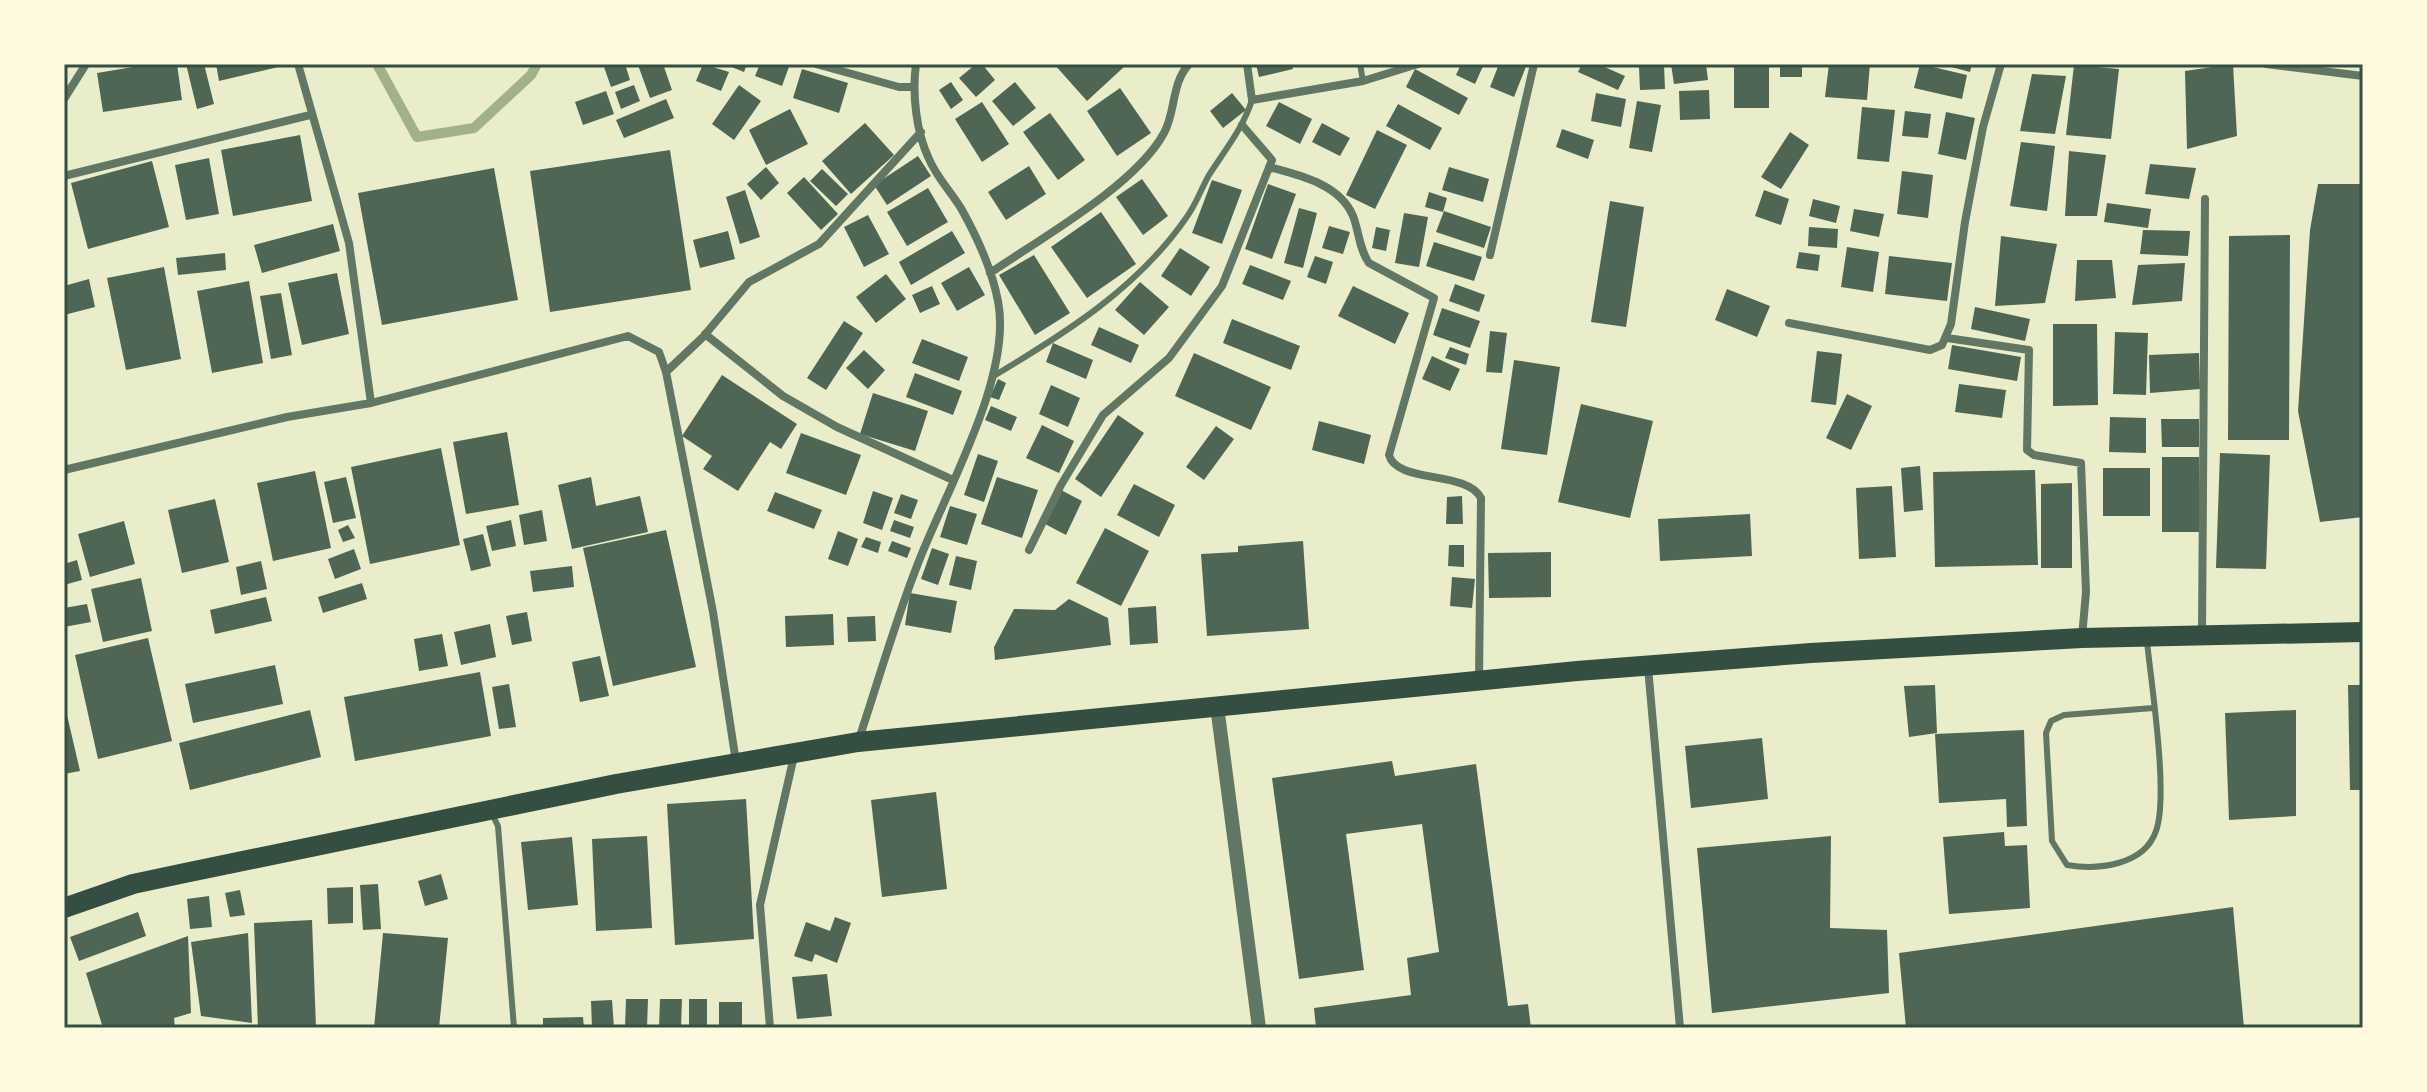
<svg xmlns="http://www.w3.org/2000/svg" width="2427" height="1092" viewBox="0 0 2427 1092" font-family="'Exo 2',sans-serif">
<rect width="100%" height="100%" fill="#e9edc9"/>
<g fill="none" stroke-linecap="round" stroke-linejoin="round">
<path stroke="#a3b18a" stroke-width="10" d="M377 64 417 137 474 128 531 75 537 64"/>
</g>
<path fill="#4f6655" d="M151 64H177L182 100 103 112 97 73Z
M186 64H204L214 104 197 109Z
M216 64H287V65L219 81Z
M603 64H625L630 80 611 87Z
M663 64 672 90 650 98 638 65Z
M703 64 729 72 721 91 696 81Z
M724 64H747L744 72Z
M760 64H790L782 86 755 76Z
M976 64H982L995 80 976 97 959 78Z
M1054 64H1123L1125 66 1087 101Z
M1256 64H1292L1293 69 1259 77Z
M1461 64H1484L1475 84 1456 75Z
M1499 64H1527L1514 97 1490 87Z
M1582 64H1598L1625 76 1618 90 1578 72Z
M1671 64H1706L1708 80 1674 84Z
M1734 64H1769V108H1734Z
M1780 64H1802V77H1780Z
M1829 64H1870L1867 100 1825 97Z
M1920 64 1967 75 1962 99 1914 88Z
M1940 64H1972L1970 72Z
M2233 64 2237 136 2187 149 2185 71Z
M1664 65 1665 89 1640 90 1639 67Z
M2074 65 2119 69 2111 139 2066 135Z
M802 69 848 83 839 113 793 98Z
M1415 69 1468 98 1459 115 1406 87Z
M2032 74 2066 76 2055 134 2020 131Z
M951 82 963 100 951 109 939 90Z
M1015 82 1036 108 1013 126 992 101Z
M634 85 640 101 621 109 615 92Z
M739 85 761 101 734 140 712 124Z
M1120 88 1151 133 1117 156 1087 111Z
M1709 90 1710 119 1680 120 1679 91Z
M606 91 614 114 583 125 575 102Z
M1232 93 1246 110 1223 128 1210 111Z
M1596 93 1626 99 1621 127 1591 121Z
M666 99 674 118 624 138 616 120Z
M1637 101 1661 105 1652 152 1629 148Z
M982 102 1009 144 982 162 955 119Z
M1279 102 1312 119 1300 144 1266 126Z
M1398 104 1442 128 1430 150 1386 126Z
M1862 107 1895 110 1889 162 1857 159Z
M790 109 808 144 766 165 749 130Z
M1905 111 1931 114 1928 138 1902 136Z
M1946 112 1975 118 1966 160 1938 154Z
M1050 113 1085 160 1058 180 1023 132Z
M865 123 894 155 851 194 822 161Z
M1322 123 1350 138 1340 156 1312 142Z
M1562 129 1594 140 1588 159 1556 147Z
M1377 130 1407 145 1375 209 1346 195Z
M1790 132 1809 145 1781 189 1761 177Z
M300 135 312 201 233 216 221 150Z
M2021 142 2055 146 2047 211 2010 206Z
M670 150 691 290 550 312 530 171Z
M2069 151 2106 155 2097 216H2065Z
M918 156 931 176 887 205 874 185Z
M209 158 219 214 186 220 175 165Z
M152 161 169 227 88 249 71 183Z
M2150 164 2196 168 2189 199 2145 194Z
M1029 166 1046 194 1006 220 988 192Z
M766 167 779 183 761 200 747 184Z
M1449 167 1489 179 1483 202 1442 190Z
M494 168 518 300 382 325 358 193Z
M822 169 848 194 836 206 810 181Z
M1902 171 1933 175 1928 218 1897 214Z
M804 177 838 214 821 230 787 193Z
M1142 179 1168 216 1143 235 1116 197Z
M1212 180 1242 190 1222 244 1192 233Z
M1268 184 1296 194 1272 259 1245 249Z
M2318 184H2363V517L2320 522 2298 411 2310 230Z
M928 188 948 222 907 246 887 212Z
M745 190 760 237 740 244 726 197Z
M1764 190 1789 199 1781 225 1755 216Z
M1429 192 1447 198 1443 212 1425 207Z
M1813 199 1840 206 1836 223 1809 216Z
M1610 201 1644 207 1626 327 1591 322Z
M2107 203 2151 209 2148 228 2104 222Z
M1299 208 1317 213 1303 268 1284 263Z
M1854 209 1884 214 1879 237 1850 231Z
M1444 211 1491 227 1484 248 1436 232Z
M1101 212 1136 264 1087 298 1051 247Z
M1404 213 1428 217 1419 267 1395 263Z
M868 215 889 254 864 267 844 227Z
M333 224 340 251 262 273 254 245Z
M1329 226 1350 232 1343 254 1322 248Z
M1376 227 1390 230 1386 251 1372 248Z
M1809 227 1838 229 1837 248 1808 246Z
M2143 230 2190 231 2188 256 2140 254Z
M728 231 735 259 700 268 693 240Z
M952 231 965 253 911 285 899 262Z
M2290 235 2289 440H2228L2229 236Z
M2001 236 2057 244 2045 303 1995 306Z
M1434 242 1482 257 1474 281 1426 266Z
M1847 247 1879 252 1873 292 1841 287Z
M1180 248 1210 267 1191 296 1161 276Z
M1799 252 1820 255 1818 271 1796 268Z
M225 253 226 270 178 275 176 258Z
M1034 255 1070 313 1035 335 999 275Z
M1315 256 1333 262 1326 284 1307 277Z
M1889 256 1952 263 1947 301 1885 294Z
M2077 260H2112L2116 298 2075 301Z
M2185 263 2182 301 2132 305 2138 265Z
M1250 265 1291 281 1283 300 1242 284Z
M164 267 181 359 126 370 107 278Z
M969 267 985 295 957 311 941 283Z
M337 273 349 334 302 345 288 283Z
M886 274 906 299 876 323 856 297Z
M89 279 95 307 64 315V286Z
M249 281 263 363 212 373 197 291Z
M1140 282 1169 307 1144 335 1115 310Z
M1455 284 1485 295 1479 312 1449 301Z
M932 286 940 304 920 313 912 295Z
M1353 286 1409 313 1395 344 1338 316Z
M1727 289 1770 306 1757 337 1715 320Z
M281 293 292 355 271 359 260 296Z
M1975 307 2030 319 2025 341 1971 329Z
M1442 308 1480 321 1470 348 1433 335Z
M1232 319 1300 346 1291 370 1223 343Z
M844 321 863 333 826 390 807 378Z
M2053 324H2097L2098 405 2053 406Z
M1099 327 1139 345 1131 363 1091 345Z
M1490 331 1507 333 1502 373 1486 372Z
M2115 332 2148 333 2146 395 2113 394Z
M922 339 968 357 959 381 912 363Z
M1053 343 1093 360 1086 379 1046 362Z
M1952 345 2021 357 2017 381 1948 369Z
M1450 347 1469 354 1466 365 1445 358Z
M864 350 885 370 868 389 846 368Z
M1817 351 1842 354 1836 405 1811 402Z
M1194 353 1271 387 1251 430 1175 396Z
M2199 353 2200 389 2150 393 2149 355Z
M1432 356 1460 369 1450 391 1422 379Z
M1514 360 1560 367 1547 455 1501 449Z
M915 373 962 391 953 415 906 397Z
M722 375 797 424 781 449 770 442 738 491 703 469 712 456 682 436Z
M998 379 1006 383 999 400 990 397Z
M1959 384 2006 390 2002 418 1955 412Z
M1051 385 1080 398 1068 427 1039 414Z
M873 393 928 411 915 451 860 434Z
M1847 394 1872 406 1851 450 1826 438Z
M1581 404 1653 421 1630 518 1558 502Z
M991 406 1017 417 1011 431 985 420Z
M1118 415 1144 433 1101 497 1075 479Z
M2110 417 2146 418V453L2109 452Z
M2161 419H2199V447H2162Z
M1319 421 1371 435 1364 464 1312 450Z
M1042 425 1074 441 1059 473 1026 458Z
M1216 426 1234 439 1204 480 1186 467Z
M507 432 519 505 466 514 453 442Z
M801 433 861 455 846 495 786 473Z
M441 448 460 545 370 564 351 467Z
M2220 453 2270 455 2266 569 2216 568Z
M978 454 998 461 984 502 964 495Z
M2162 457H2199V532H2162Z
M1920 466 1923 510 1904 512 1901 468Z
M2103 468H2150V516H2103Z
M2035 470 2038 565 1935 567 1933 472Z
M315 471 331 548 273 561 257 483Z
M346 477 356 518 333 523 324 482Z
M591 477 596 506 640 496 648 532 572 549 558 485Z
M997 477 1038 490 1022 538 981 524Z
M2072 483V568H2041V484Z
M1134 484 1175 505 1159 537 1117 515Z
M1892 486 1896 557 1859 559 1856 488Z
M1061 490 1082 501 1066 535 1045 524Z
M873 491 893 498 882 530 863 523Z
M775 492 822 510 814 529 767 511Z
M901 494 918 500 911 519 894 513Z
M1462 496 1463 524H1446L1447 497Z
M215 499 229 562 182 573 168 510Z
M950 506 977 514 967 545 940 537Z
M542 510 547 541 524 545 519 515Z
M1750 514 1752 556 1660 561 1658 519Z
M511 520 516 546 492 551 486 526Z
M894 520 914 527 910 538 890 531Z
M124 521 135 564 90 577 78 534Z
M348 525 355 538 343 542 338 530Z
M1105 528 1149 551 1121 606 1076 583Z
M666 530 696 667 613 686 583 548Z
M838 531 858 539 848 566 828 559Z
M483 534 491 566 471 571 463 539Z
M866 537 881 542 878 553 861 547Z
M892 541 911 548 907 558 888 551Z
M1303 541 1309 629 1207 636 1201 554 1238 552V546Z
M1449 545H1464V567L1448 566Z
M932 548 949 554 938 585 921 579Z
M354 549 361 569 335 579 328 559Z
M1551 552V597L1489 598 1488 553Z
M956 556 977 561 971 590 949 585Z
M77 560 82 580 64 585V564Z
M261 561 267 589 241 595 236 567Z
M572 566 574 587 533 592 530 571Z
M1452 577 1475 579 1472 608 1450 606Z
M141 578 152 631 103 642 91 589Z
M362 583 367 599 323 613 318 597Z
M910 593 957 601 951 633 905 625Z
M266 597 272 621 215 634 210 610Z
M1069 599 1108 618 1111 645 995 660 994 647 1014 609 1055 610Z
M87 604 91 622 64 627V608Z
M1156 606 1158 643 1130 645 1128 608Z
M527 612 532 641 512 645 506 616Z
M833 614 834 645 786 647 785 616Z
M875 616 876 641 848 642 847 617Z
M490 624 496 657 461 665 454 632Z
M442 634 448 666 419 671 414 639Z
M148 638 172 741 98 759 75 655Z
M600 656 609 696 580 702 572 662Z
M275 665 283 704 193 723 185 684Z
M480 672 491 736 355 761 344 697Z
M509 684 516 727 499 729 492 687Z
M1935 685 1937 733 1909 737 1904 686Z
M2348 685H2363V790H2350Z
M64 702 80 771 64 774Z
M310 710 321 757 190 790 179 743Z
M2296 710V816L2229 820 2225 713Z
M2024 730 2027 826 2007 827 2006 799 1939 803 1935 734Z
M1762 738 1768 799 1691 808 1685 746Z
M1392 761 1395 776 1476 764 1508 1006 1528 1004 1531 1028H1316L1314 1008 1411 995 1407 958 1439 952 1422 824 1346 834 1364 970 1299 979 1272 778Z
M936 792 947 889 882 897 871 800Z
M746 799 754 939 675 945 667 804Z
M2004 832 2005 846 2027 845 2030 908 1949 914 1943 837Z
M647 836 652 928 596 931 592 839Z
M1831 836 1830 928 1887 930 1889 993 1712 1013 1697 848Z
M572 837 578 905 528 910 521 842Z
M441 874 448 899 425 906 418 881Z
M378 884 381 929 363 930 360 885Z
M353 887V923L328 924 327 888Z
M240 890 245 915 230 917 225 893Z
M209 896 212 927 190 929 187 899Z
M2233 907 2244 1028H1906L1899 953Z
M138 912 146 936 79 961 70 937Z
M835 917 851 923 837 963 815 954 812 962 794 956 806 922 830 931Z
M312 920 316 1028H258L254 923Z
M248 933 252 1023 201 1016 191 942Z
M383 933 448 938 439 1028H374Z
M188 936 191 1013 174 1018 175 1028H103L86 973Z
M827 974 832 1016 797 1019 792 977Z
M626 999H648L647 1028H625Z
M660 999H682L681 1028H659Z
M689 999H707V1028H689Z
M612 1000 614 1028H592L591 1001Z
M719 1002H742V1028H719Z
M583 1017 584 1028H543V1018Z"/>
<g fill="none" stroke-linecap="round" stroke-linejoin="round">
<path stroke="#617663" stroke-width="6" d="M1360 64 1363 81
M992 377C1064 334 1137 289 1186 218 1196 205 1201 189 1209 175 1225 150 1243 128 1252 100
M2147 641C2151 683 2169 795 2156 831 2144 866 2097 870 2067 865L2052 841 2046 733 2051 721 2064 715 2153 708
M492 814 498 826 514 1028"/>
<path stroke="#617663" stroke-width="8" d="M298 64 349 243 371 403
M816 64 899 87H913
M1247 64 1252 100 1363 81 1418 64
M2266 64 2363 76
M64 99 86 64
M1269 167C1299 175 1340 184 1353 216 1359 231 1359 249 1369 263L1434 298 1389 455C1397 484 1467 470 1481 498L1479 680
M64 176 310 115
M1490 255 1534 64
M990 273C1040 239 1136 185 1164 133 1176 111 1171 84 1189 64
M1789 323 1930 350 1942 345 1951 324 1965 222 1983 127 2001 64
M705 334 783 396 837 427 953 480
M1947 338 2029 350 2027 450 2034 455 2081 463 2086 592 2082 637
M666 372 703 337 749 282 819 244 921 132
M64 470 287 417 371 403 628 336 659 352 666 372 713 612 736 762
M1029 550 1061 485 1103 415 1169 358 1222 286 1272 160 1242 125
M2202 634 2205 199
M1648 667 1680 1028
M859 739C878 682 895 622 917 566 944 494 1013 377 998 301 992 270 977 237 962 210 952 193 937 178 929 159 916 132 912 93 916 64
M770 1028 760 905 794 756"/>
<path stroke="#617663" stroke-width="14" d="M1217 706 1259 1028"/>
<path stroke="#344e41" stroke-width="20" d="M64 908 133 884 180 874 616 784 858 742 1577 671 1811 653 2082 638 2363 632"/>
</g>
<rect width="2427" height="1092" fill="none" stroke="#fefae0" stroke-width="132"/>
<rect x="66" y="66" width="2295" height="960" fill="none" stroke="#344e41" stroke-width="3"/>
</svg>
